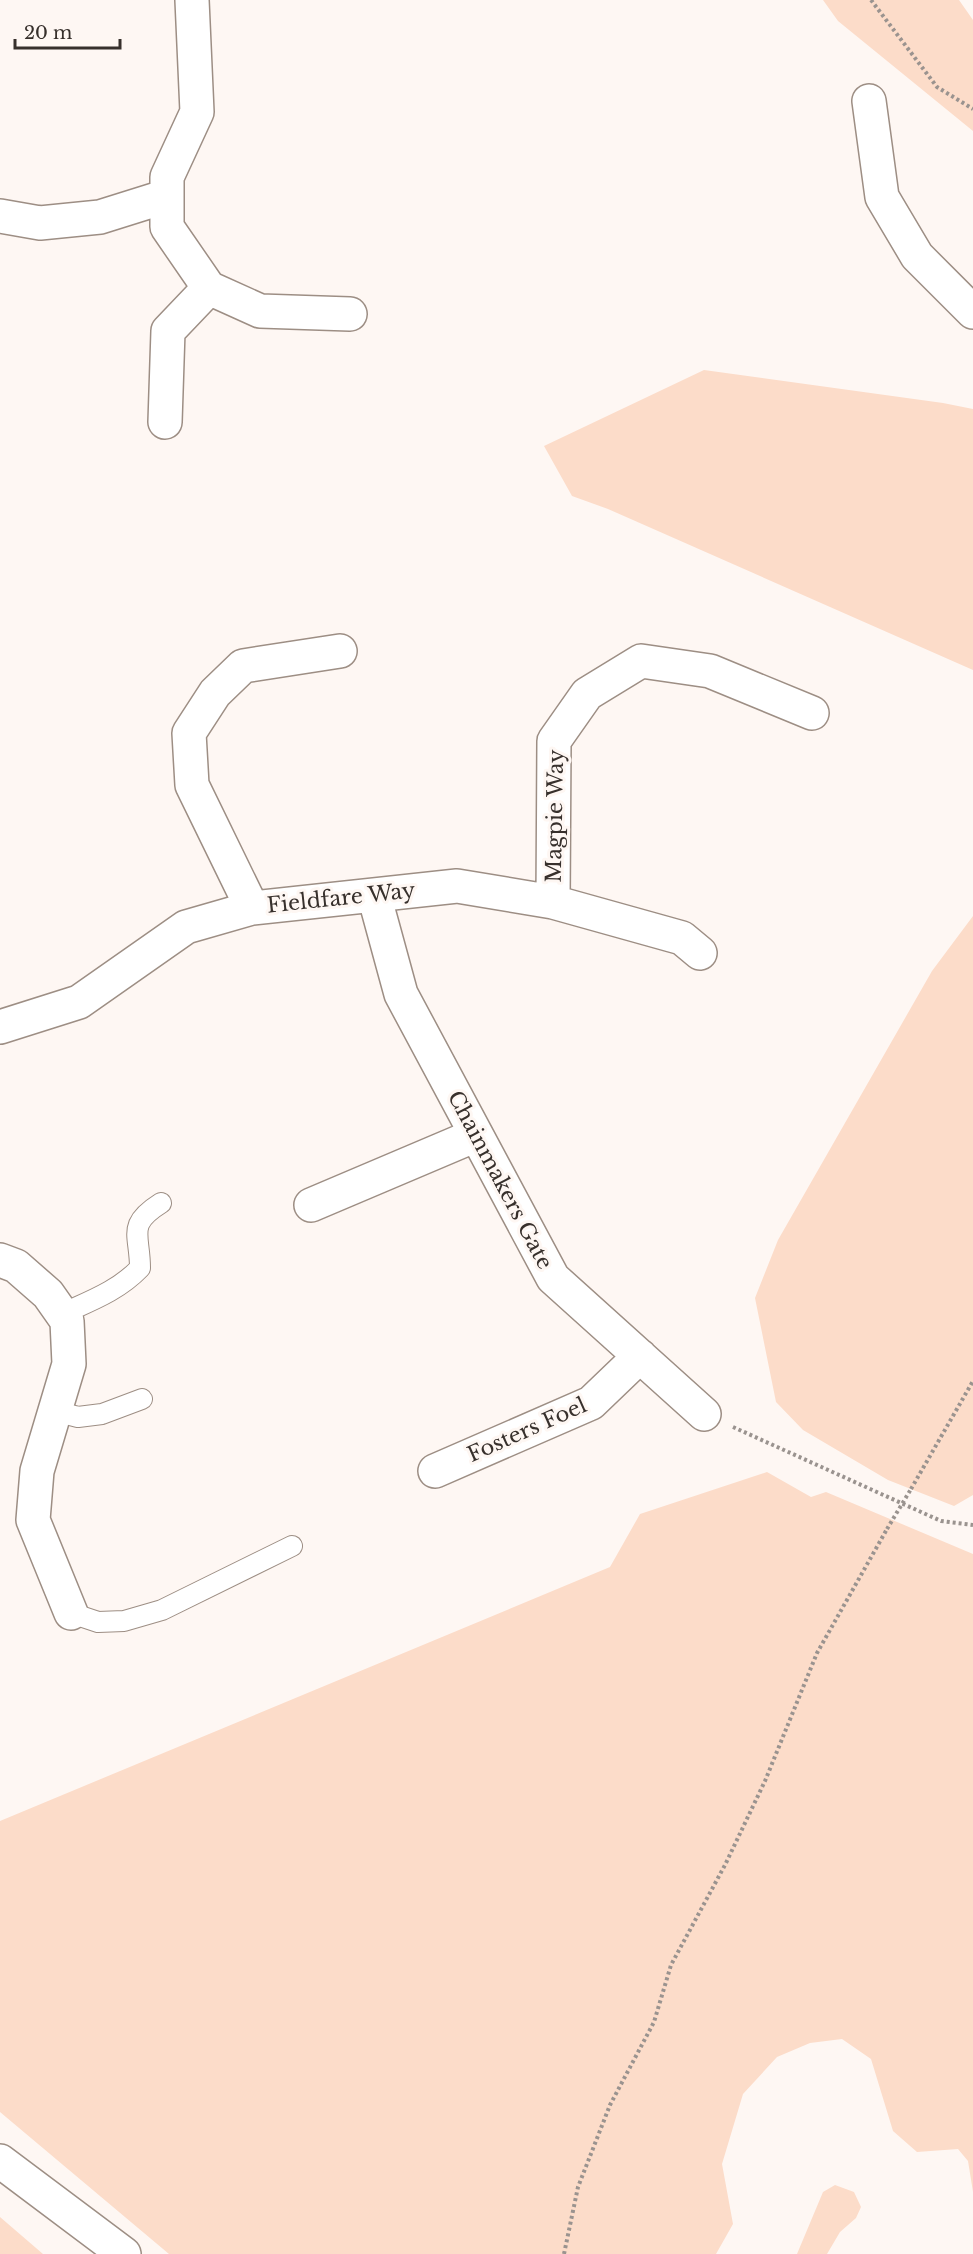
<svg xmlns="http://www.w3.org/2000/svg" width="973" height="2254" viewBox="0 0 973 2254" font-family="'Libre Baskerville',serif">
<rect width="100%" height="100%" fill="#fef7f3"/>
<path fill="#fcdcc9" d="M823 0H959L973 20V131L838 21Z
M704 370 943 403 973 409V670L608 509 572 496 544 446Z
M973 916V1495L954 1506 888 1480 803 1430 776 1402 755 1298 778 1240 932 971Z
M767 1472 811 1497 826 1492 973 1554V2192L968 2161 958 2149 917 2152 893 2131 871 2059 842 2039 810 2043 777 2057 743 2094 722 2164 733 2224 716 2254H169L0 2112V1821L610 1567 640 1514Z
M835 2185 854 2192 861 2207 856 2218 840 2232 827 2254H797L823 2192Z
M0 2217 43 2254H0Z"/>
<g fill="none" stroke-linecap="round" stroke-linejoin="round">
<g stroke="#9d8e84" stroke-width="22">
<path id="service" d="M62 1314C90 1301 118 1291 140 1268 140 1234 126 1225 161 1203
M55 1411 78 1417 102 1414 142 1399
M71 1613 98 1622 124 1621 162 1610 292 1546"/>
</g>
<g stroke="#9d8e84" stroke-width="36">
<path id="minor" d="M192 0 197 112 167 177V227L209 288 260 311 350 314
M869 101 882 197 917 256 973 312
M0 216 40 223 100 217 167 196
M165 422 168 331 209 288
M374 895 401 994 553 1278 704 1414
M553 902 554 741 587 694 641 661 710 671 812 713
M252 908 192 785 189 733 215 693 243 666 340 651
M0 1027 79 1002 186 927 252 908 374 895 457 886 553 902 682 938 700 953
M311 1205 476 1135
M0 1260 16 1266 48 1294 67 1321 69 1364 37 1471 33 1520 71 1613
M435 1471 591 1403 640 1356"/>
</g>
<g stroke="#9d8e84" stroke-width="36">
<path id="primary" d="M0 2161 124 2254"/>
</g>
<path stroke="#9a938f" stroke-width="4" stroke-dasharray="3 3" stroke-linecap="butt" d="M871 0 937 87 973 109
M733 1427 941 1521 973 1525
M911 1489 973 1381
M564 2254 578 2187 610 2105 654 2022 671 1965 725 1865 765 1781 817 1653 887 1529"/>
<use href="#service" stroke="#fff" stroke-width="20"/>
<use href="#minor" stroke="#fff" stroke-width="33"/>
<use href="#primary" stroke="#fff" stroke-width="33"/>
<path stroke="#9a938f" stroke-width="4" stroke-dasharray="3 3" stroke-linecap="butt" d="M887 1529 911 1489"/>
</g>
<g text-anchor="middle" stroke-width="6" stroke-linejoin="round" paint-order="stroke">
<g font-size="21" fill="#37302c" stroke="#fef7f3">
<text transform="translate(555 816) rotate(-89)" y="7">Magpie Way</text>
<text transform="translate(341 898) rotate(-6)" y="7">Fieldfare Way</text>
<text transform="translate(500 1180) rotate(62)" y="7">Chainmakers Gate</text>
<text transform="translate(527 1430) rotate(-24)" y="7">Fosters Foel</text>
</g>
</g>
<path d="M15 39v9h105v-9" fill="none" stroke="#37302c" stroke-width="3"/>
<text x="24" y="39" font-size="18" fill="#37302c" stroke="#fef7f3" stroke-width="4.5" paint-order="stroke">20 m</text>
</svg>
